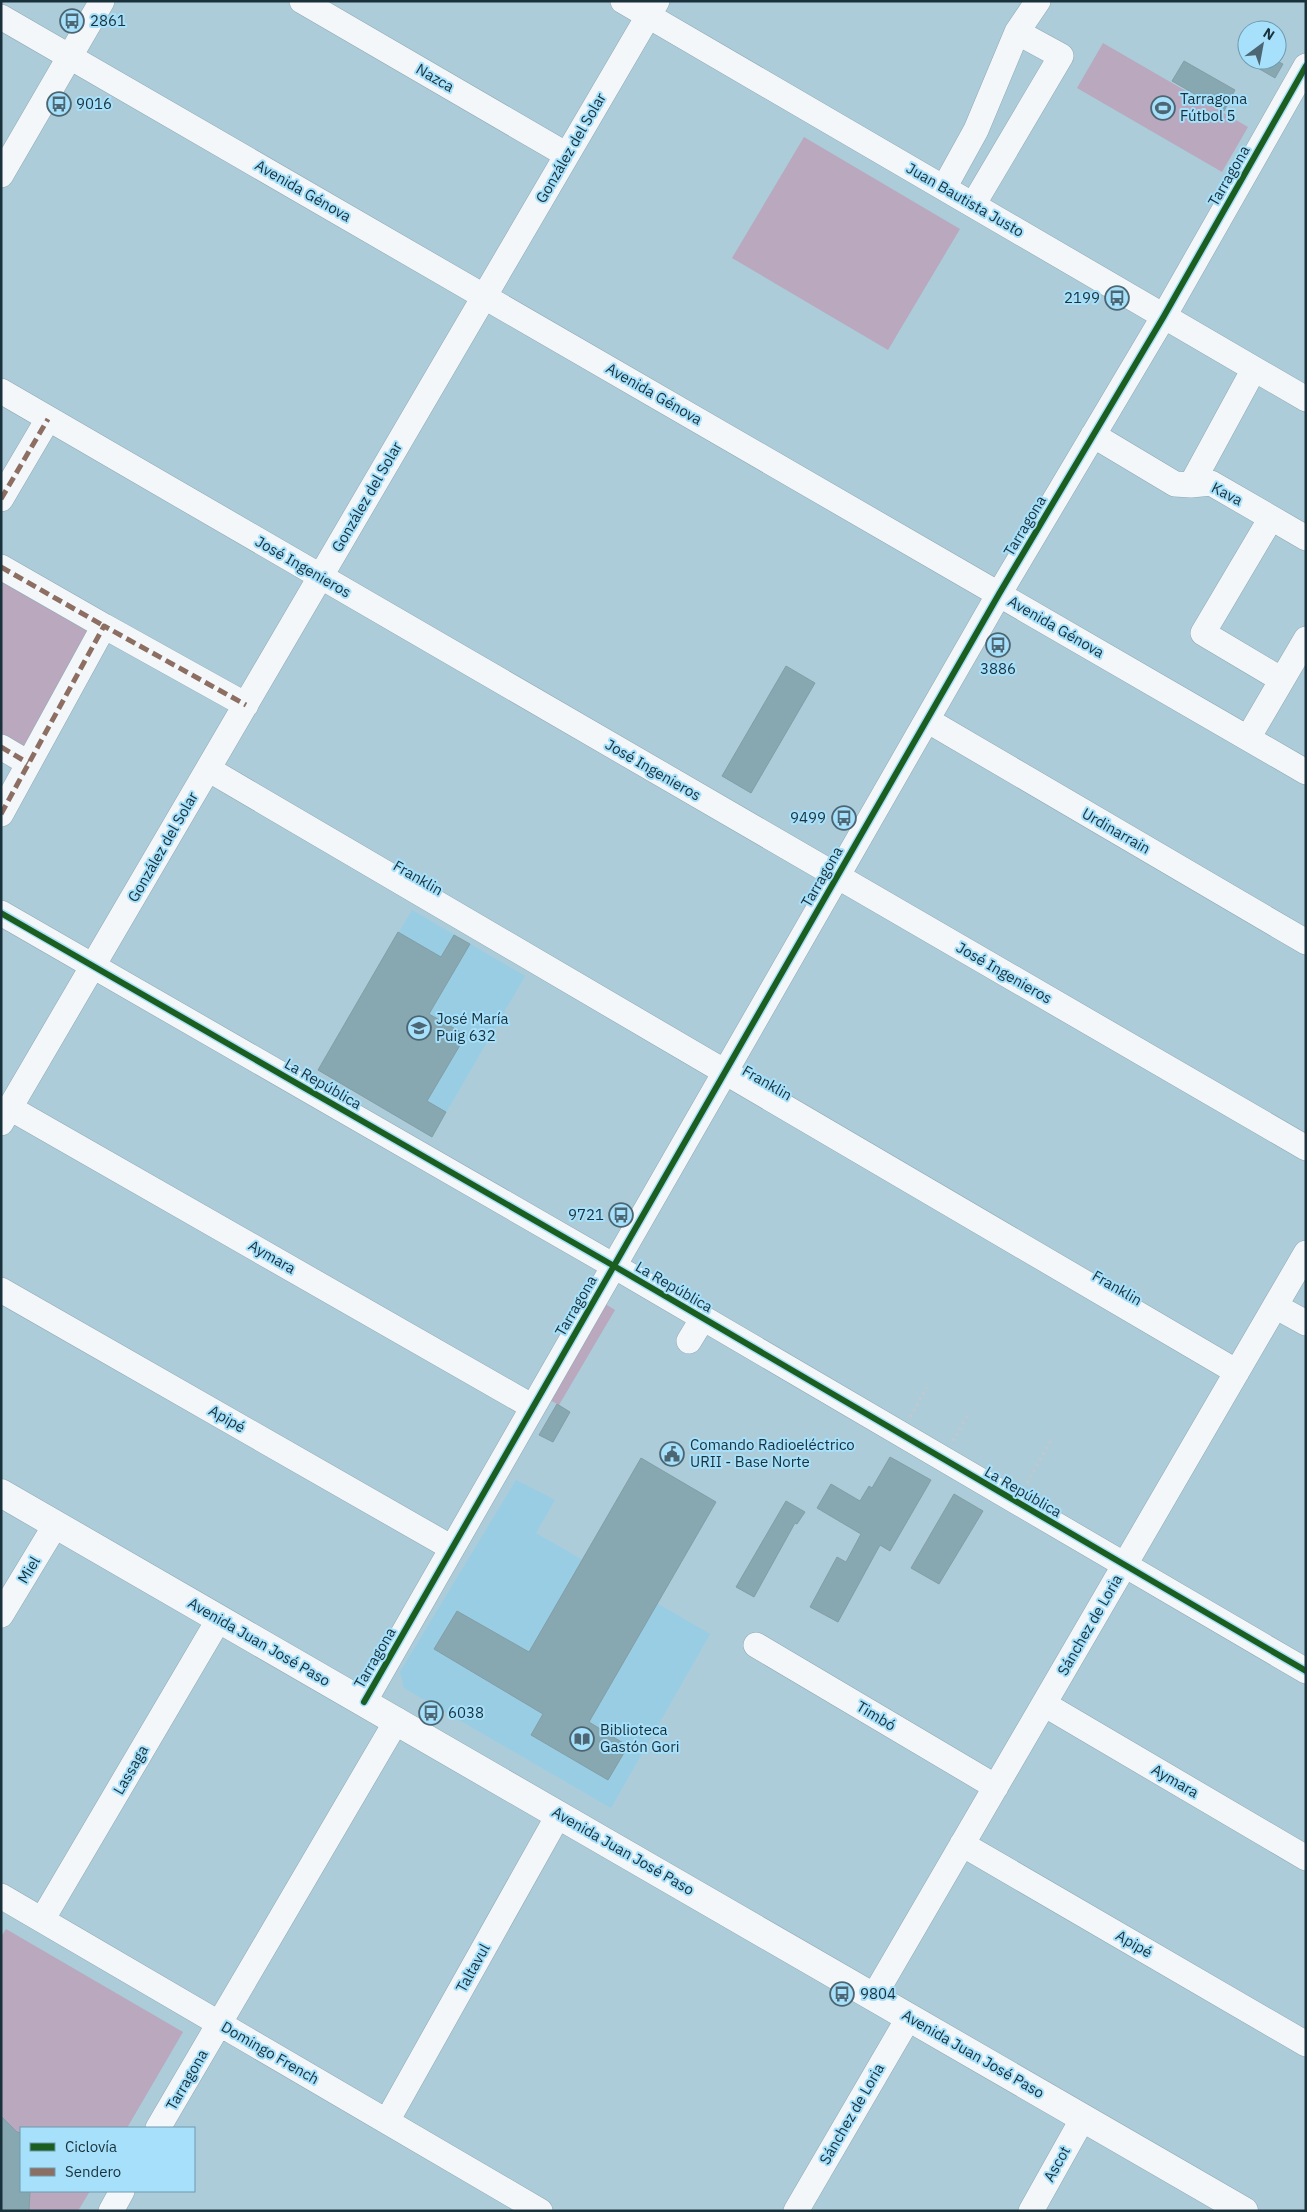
<svg xmlns="http://www.w3.org/2000/svg" width="1307" height="2212" viewBox="0 0 1307 2212" font-family="'IBM Plex Sans',sans-serif">
<rect width="100%" height="100%" fill="#acccda"/>
<path fill="#99cde3" d="M412 910 525 976 432 1137 318 1070Z
M516 1480 555 1500 536 1533 710 1634 611 1808 404 1688 400 1672Z"/>
<path fill="#b9a8be" d="M1103 43 1248 127 1222 172 1077 88Z
M804 137 960 229 888 350 732 258Z
M1 576 92 630 26 746 17 749 1 740Z
M602 1302 615 1310 559 1405 548 1399Z
M6 1929 183 2032 127 2128H21V2191H90L78 2211H1V1937Z"/>
<path fill="#87a8b1" stroke="#839ea6" d="M1244 60H1275L1283 64 1275 78Z
M1184 61 1235 90 1224 111 1172 81Z
M786 666 815 683 751 793 722 776Z
M398 932 441 957 454 935 470 944 429 1014 466 1035 427 1101 446 1112 432 1137 318 1070Z
M557 1404 570 1412 553 1442 539 1435Z
M890 1457 931 1480 890 1551 880 1545 838 1622 810 1607 837 1557 846 1562 861 1534 817 1508 831 1484 860 1501 869 1486 872 1488Z
M641 1458 716 1502 589 1722 628 1746 608 1780 531 1735 543 1714 434 1649 457 1611 529 1652Z
M954 1494 983 1511 939 1584 911 1568Z
M786 1501 805 1512 797 1524 795 1523 754 1597 736 1587Z
M1 2116 17 2132 21 2133V2191H30L29 2211H1Z"/>
<g fill="none" stroke-linecap="round" stroke-linejoin="round">
<g stroke="#90a9b4" stroke-width="26">
<path id="minor" d="M302 1 567 155
M623 1 1306 399
M1 17 1306 772
M1 175 102 1
M944 188 976 130 1017 32 1038 1
M973 205 1061 56 1017 32
M1 391 1306 1148
M1093 435 1175 484 1191 485 1211 483 1306 538
M1191 485 1254 369
M1 499 48 419
M1271 518 1203 633 1282 680
M1 567 104 626
M927 720 1306 942
M1248 738 1306 639
M1 747 28 763
M208 769 1237 1372
M1 814 104 626 246 705
M1 913 614 1266 1306 1671
M10 1108 533 1407
M1 1123 657 1
M1 1290 452 1548
M1275 1306 1306 1323
M689 1341 703 1318
M1 1615 56 1524
M756 1645 996 1787
M364 1702 999 594 1164 316 1306 66
M1044 1704 1306 1858
M962 1844 1306 2044
M1 1896 540 2211
M42 1920 219 1619
M874 1996 1306 1253
M387 2121 559 1814
M158 2128 397 1720
M111 2211 122 2191
M796 2211 909 2017
M1031 2211 1083 2118"/>
</g>
<g stroke="#90a9b4" stroke-width="29">
<path id="major" d="M1 1493 1244 2211"/>
</g>
<path stroke="#c0c9ce" stroke-width="3" stroke-dasharray="2.5 4" stroke-linecap="butt" d="M910 1417 927 1387
M953 1441 967 1416
M1027 1483 1053 1437"/>
<use href="#minor" stroke="#f3f7f9" stroke-width="25"/>
<use href="#major" stroke="#f3f7f9" stroke-width="28"/>
<path stroke="#8d6e63" stroke-width="5" stroke-dasharray="10 5" stroke-linecap="butt" d="M1 499 48 419
M1 567 104 626
M1 747 28 763
M1 814 104 626 246 705"/>
<g stroke="#a6e0fa" stroke-width="9">
<path id="cycleway" d="M1 913 614 1266 1306 1671
M364 1702 999 594 1164 316 1306 66"/>
</g>
<use href="#cycleway" stroke="#1b5e20" stroke-width="6"/>
</g>
<defs>
<g id="bus-ring" transform="scale(1.25)"><circle r="9.5" fill="#a6e0fa" stroke="#4c6773" stroke-width="1.5"/><path d="M-5-6H5V4H4V6H2V4H-2V6H-4V4H-5ZM-3.5-4V0h7V-4ZM-3.5 1.2v1.5H-2V1.2ZM2 1.2v1.5H3.5V1.2Z" fill="#4c6773"/></g>
<g id="stadium-ring" transform="scale(1.25)"><circle r="9.5" fill="#a6e0fa" stroke="#4c6773" stroke-width="1.5"/><path d="M0-5a6.5 5 0 1 0 0 10a6.5 5 0 1 0 0-10ZM-3.5-1.8h7v3.6h-7Z" fill="#4c6773"/></g>
<g id="school-ring" transform="scale(1.25)"><circle r="9.5" fill="#a6e0fa" stroke="#4c6773" stroke-width="1.5"/><path d="M0-5L7-2L0 1L-7-2ZM-4 1L0 2.5L4 1V4Q0 6-4 4Z" fill="#4c6773"/></g>
<g id="civic-ring" transform="scale(1.25)"><circle r="9.5" fill="#a6e0fa" stroke="#4c6773" stroke-width="1.5"/><path d="M-.6-6.5H3V-4.5H.6V-3L4-1V1h2V6H-6V1h2V-1L-.6-3ZM-1.2 2.5V6h2.4V2.5Z" fill="#4c6773"/></g>
<g id="library-ring" transform="scale(1.25)"><circle r="9.5" fill="#a6e0fa" stroke="#4c6773" stroke-width="1.5"/><path d="M-6-4Q-3-5.5-.7-3.5V5Q-3 3-6 4ZM6-4Q3-5.5 .7-3.5V5Q3 3 6 4Z" fill="#4c6773"/></g>
</defs>
<g fill-rule="evenodd">
<use href="#bus-ring" x="72" y="21"/>
<use href="#bus-ring" x="59" y="104"/>
<use href="#stadium-ring" x="1163" y="108"/>
<use href="#bus-ring" x="1117" y="298"/>
<use href="#bus-ring" x="998" y="645"/>
<use href="#bus-ring" x="844" y="818"/>
<use href="#school-ring" x="419" y="1028"/>
<use href="#bus-ring" x="621" y="1215"/>
<use href="#civic-ring" x="672" y="1454"/>
<use href="#bus-ring" x="431" y="1713"/>
<use href="#library-ring" x="582" y="1739"/>
<use href="#bus-ring" x="842" y="1994"/>
</g>
<g text-anchor="middle" stroke-width="4" stroke-linejoin="round" paint-order="stroke">
<g font-size="15" fill="#19313b" stroke="#a6e0fa" text-anchor="start">
<text x="90" y="26">2861</text>
<text x="1180" y="104">Tarragona<tspan x="1180" dy="17">Fútbol 5</tspan></text>
<text x="76" y="109">9016</text>
<text x="1100" y="303" text-anchor="end">2199</text>
<text x="998" y="674" text-anchor="middle">3886</text>
<text x="826" y="823" text-anchor="end">9499</text>
<text x="436" y="1024">José María<tspan x="436" dy="17">Puig 632</tspan></text>
<text x="604" y="1220" text-anchor="end">9721</text>
<text x="690" y="1450">Comando Radioeléctrico<tspan x="690" dy="17">URII - Base Norte</tspan></text>
<text x="448" y="1718">6038</text>
<text x="600" y="1735">Biblioteca<tspan x="600" dy="17">Gastón Gori</tspan></text>
<text x="860" y="1999">9804</text>
</g>
<g font-size="15" fill="#19313b" stroke="#a6e0fa">
<text transform="translate(435 78) rotate(30)" y="5">Nazca</text>
<text transform="translate(571 148) rotate(-60)" y="5">González del Solar</text>
<text transform="translate(1229 176) rotate(-60)" y="5">Tarragona</text>
<text transform="translate(303 191) rotate(30)" y="5">Avenida Génova</text>
<text transform="translate(965 200) rotate(30)" y="5">Juan Bautista Justo</text>
<text transform="translate(654 394) rotate(30)" y="5">Avenida Génova</text>
<text transform="translate(1227 494) rotate(27)" y="5">Kava</text>
<text transform="translate(367 497) rotate(-60)" y="5">González del Solar</text>
<text transform="translate(1025 526) rotate(-59)" y="5">Tarragona</text>
<text transform="translate(303 567) rotate(30)" y="5">José Ingenieros</text>
<text transform="translate(1056 627) rotate(30)" y="5">Avenida Génova</text>
<text transform="translate(653 770) rotate(30)" y="5">José Ingenieros</text>
<text transform="translate(1116 831) rotate(30)" y="5">Urdinarrain</text>
<text transform="translate(163 847) rotate(-60)" y="5">González del Solar</text>
<text transform="translate(822 877) rotate(-60)" y="5">Tarragona</text>
<text transform="translate(418 878) rotate(30)" y="5">Franklin</text>
<text transform="translate(1004 973) rotate(30)" y="5">José Ingenieros</text>
<text transform="translate(767 1083) rotate(30)" y="5">Franklin</text>
<text transform="translate(323 1084) rotate(30)" y="5">La República</text>
<text transform="translate(272 1257) rotate(30)" y="5">Aymara</text>
<text transform="translate(674 1287) rotate(30)" y="5">La República</text>
<text transform="translate(1117 1288) rotate(30)" y="5">Franklin</text>
<text transform="translate(576 1306) rotate(-60)" y="5">Tarragona</text>
<text transform="translate(227 1419) rotate(30)" y="5">Apipé</text>
<text transform="translate(1023 1492) rotate(30)" y="5">La República</text>
<text transform="translate(29 1570) rotate(-59)" y="5">Miel</text>
<text transform="translate(1090 1625) rotate(-60)" y="5">Sánchez de Loria</text>
<text transform="translate(259 1642) rotate(30)" y="5">Avenida Juan José Paso</text>
<text transform="translate(375 1658) rotate(-60)" y="5">Tarragona</text>
<text transform="translate(876 1716) rotate(31)" y="5">Timbó</text>
<text transform="translate(131 1770) rotate(-60)" y="5">Lassaga</text>
<text transform="translate(1175 1781) rotate(30)" y="5">Aymara</text>
<text transform="translate(623 1851) rotate(30)" y="5">Avenida Juan José Paso</text>
<text transform="translate(1134 1944) rotate(30)" y="5">Apipé</text>
<text transform="translate(473 1968) rotate(-61)" y="5">Taltavul</text>
<text transform="translate(270 2053) rotate(30)" y="5">Domingo French</text>
<text transform="translate(973 2054) rotate(30)" y="5">Avenida Juan José Paso</text>
<text transform="translate(187 2080) rotate(-60)" y="5">Tarragona</text>
<text transform="translate(852 2114) rotate(-60)" y="5">Sánchez de Loria</text>
<text transform="translate(1057 2164) rotate(-61)" y="5">Ascot</text>
</g>
</g>
<rect width="1307" height="2212" fill="none" stroke="#19313b" stroke-width="5"/>
<rect x="20" y="2127" width="175" height="65" fill="#a6e0fa" stroke="#6e9aae"/>
<rect x="30" y="2143" width="25" height="8" fill="#1b5e20" stroke="#6e9aae"/>
<text x="65" y="2152" font-size="15" fill="#19313b">Ciclovía</text>
<rect x="30" y="2168" width="25" height="8" fill="#8d6e63" stroke="#6e9aae"/>
<text x="65" y="2177" font-size="15" fill="#19313b">Sendero</text>
<g transform="translate(1262 45) rotate(32)"><circle r="24" fill="#a6e0fa" stroke="#6e9aae"/>
<path d="M0-4L9 19L0 12L-9 19Z" fill="#4c6773"/>
<text y="-8" font-size="14" font-weight="bold" text-anchor="middle" fill="#19313b">N</text>
</g>
</svg>
